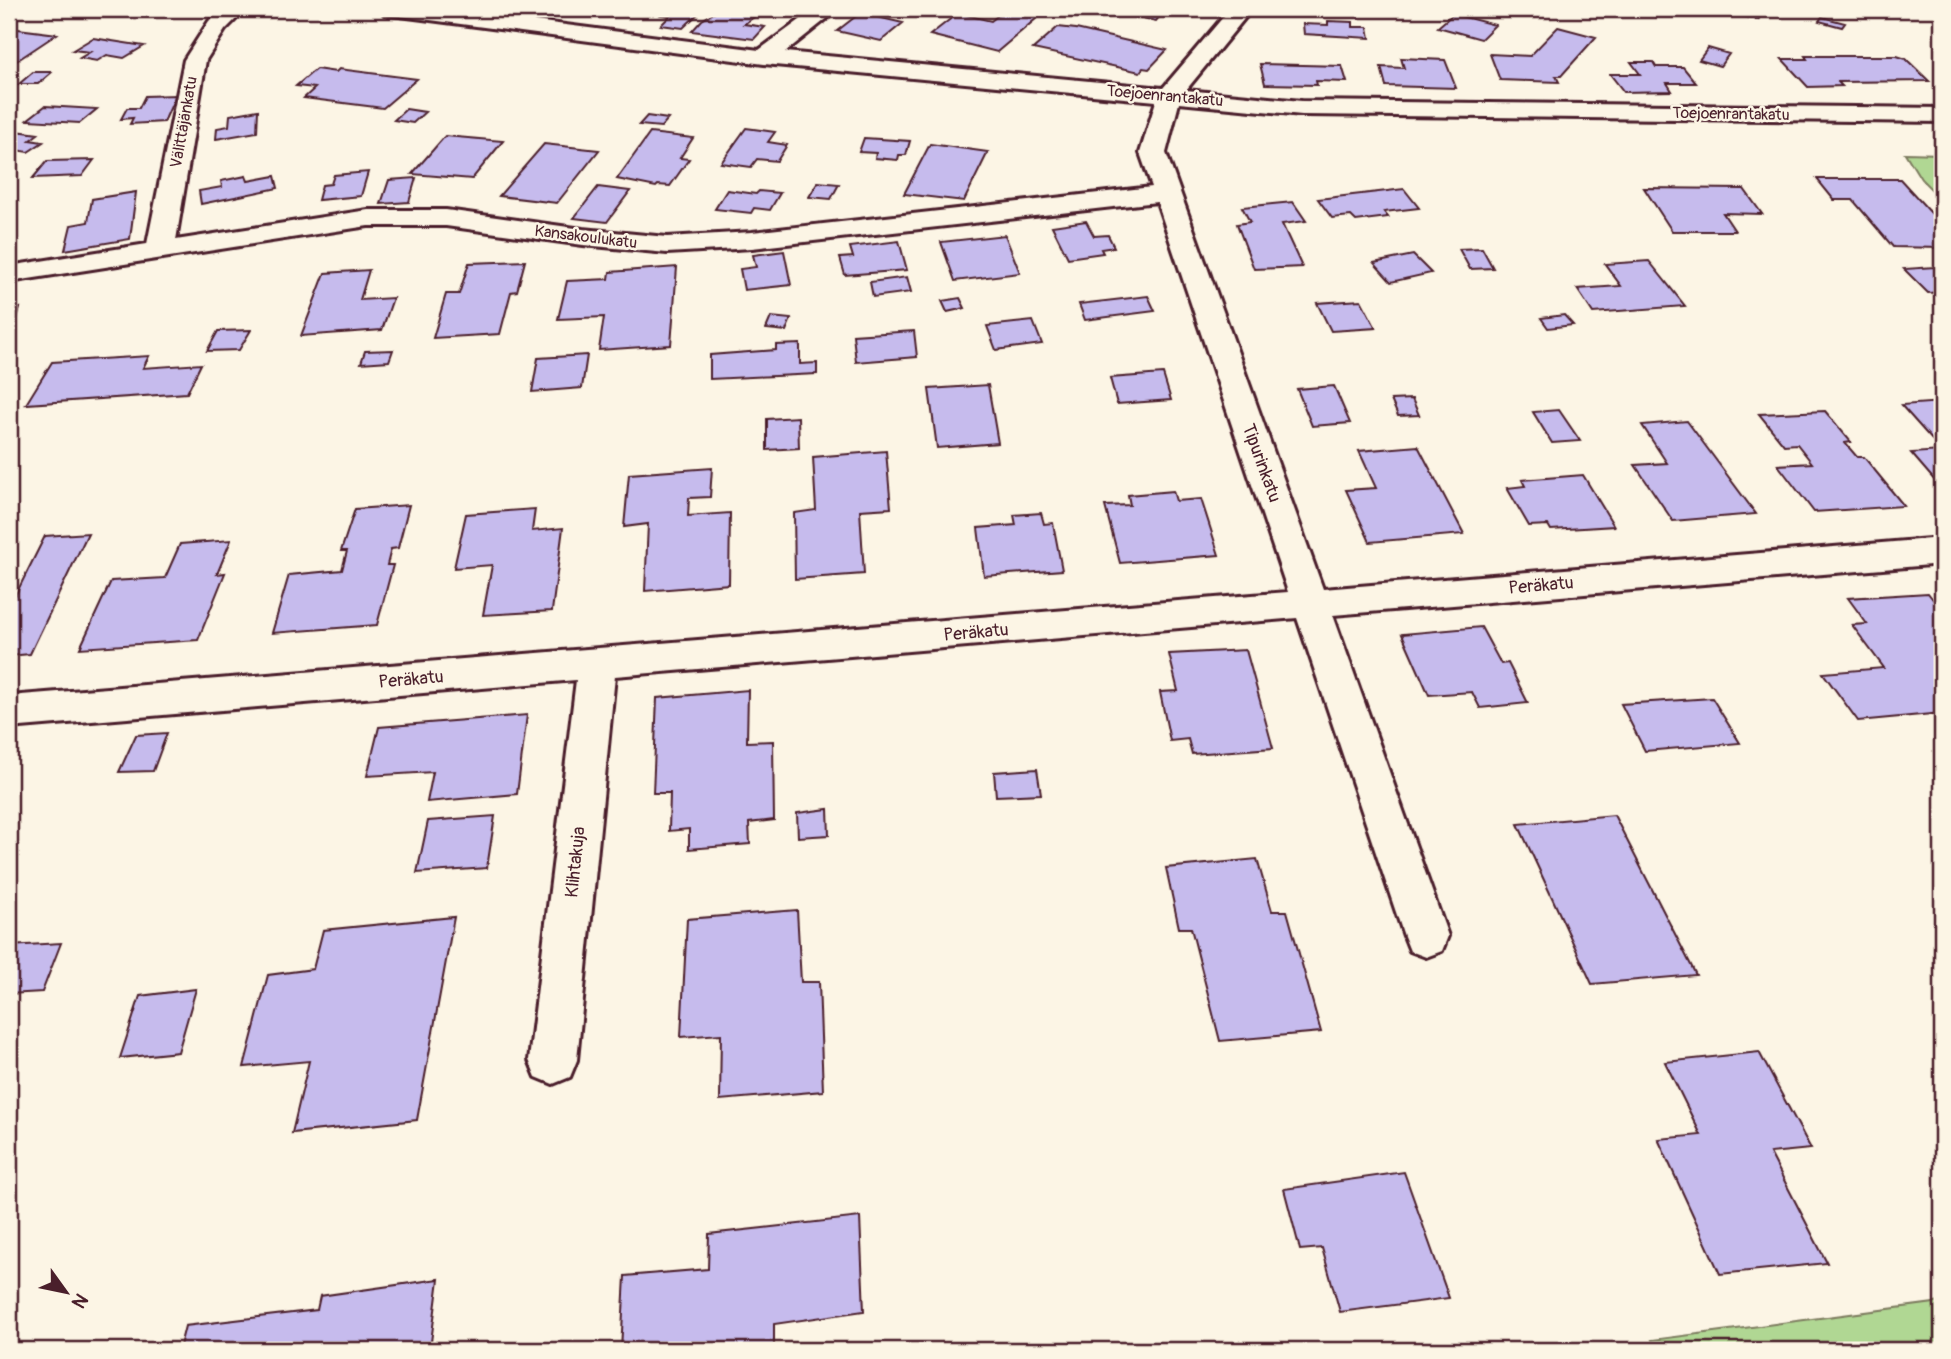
<svg xmlns="http://www.w3.org/2000/svg" width="1951" height="1359" viewBox="0 0 1951 1359" font-family="Pangolin,sans-serif">
<rect width="100%" height="100%" fill="#fcf5e5"/>
<filter id="ink" filterUnits="userSpaceOnUse"><feTurbulence type="fractalNoise" baseFrequency=".0143" numOctaves="2"/><feDisplacementMap in="SourceGraphic" scale="14" xChannelSelector="R" yChannelSelector="G"/><feConvolveMatrix kernelMatrix="1 2 1 2 8 2 1 2 1" color-interpolation-filters="sRGB"/></filter>
<g filter="url(#ink)">
<path fill="#b0d793" stroke="#7d7b5f" stroke-width="2" d="M1905 153 1942 154V200L1921 179Z
M1942 1302V1350H1656L1652 1340Z"/>
<path fill="#c6bbed" stroke="#4a1f2b" stroke-width="2" d="M521 9H585L578 14Z
M668 9H703L683 28 661 25 670 16 661 15Z
M720 9H751L749 10 760 13 744 24 765 27 754 39 692 31 702 20Z
M1006 9H1029L1044 12 997 52 930 35 958 13 991 21Z
M1122 9H1131L1161 15 1156 21 1118 13Z
M1737 9H1765L1758 20 1733 14Z
M860 13 903 23 881 41 837 31Z
M1453 14 1495 25 1481 39 1438 27Z
M1822 17 1845 23 1842 27 1819 21Z
M1328 21 1353 22V27H1368L1370 38 1304 34 1303 24 1328 25Z
M1058 27 1076 29 1167 50 1149 69 1143 68 1140 72 1033 49Z
M1558 27 1596 37 1561 76H1556L1559 82 1500 80 1490 54 1530 56Z
M9 28H10L57 34 9 66Z
M93 38 144 46 124 58 107 55 97 61 80 58 90 52 73 50Z
M1708 48 1729 54 1720 66 1699 60Z
M1805 56H1897L1906 59 1929 81 1838 82 1842 86 1808 87 1782 59H1807Z
M1401 58 1445 60 1456 88 1386 86 1381 67 1404 68Z
M1631 62H1653L1656 67H1683L1696 83H1667L1672 91 1624 92 1610 74H1640Z
M1260 64 1342 66 1347 82 1316 81 1317 85 1265 84Z
M316 69 336 72 339 69 417 79 383 108 304 98 315 88 296 86Z
M33 72H52L38 84H19Z
M176 95 164 122 130 124 133 118 121 119 127 108H139L145 96Z
M45 106 97 109 80 123 27 120Z
M406 109 425 112 413 123 394 120Z
M258 110 257 132 216 139 217 128 229 126 230 115Z
M647 116 668 119 661 127 639 125Z
M746 128 775 132 768 142 787 145 777 161 757 159 751 167 721 163Z
M9 130 38 134 30 140 43 142 28 152 16 150 9 155Z
M650 133 693 138 680 158 689 159 670 186 658 185 656 187 617 179Z
M445 136 503 141 472 179 412 174Z
M864 138 910 141 906 155H899L898 160 875 158 876 153 859 152Z
M544 144 599 150 557 203 499 196Z
M930 144 988 152 964 201 904 194Z
M94 160 82 176 33 178 47 161Z
M368 172 361 196 318 200 322 185 331 184 334 175Z
M246 176 248 181 275 176 278 188 201 204 199 191 222 187 221 181Z
M416 178 409 202 381 204 389 180Z
M1817 179H1900L1942 225V248L1893 247 1853 200H1834Z
M818 182 839 184 831 199 809 197Z
M598 187 630 191 607 222 574 218Z
M1644 188 1744 189 1762 214 1723 213 1735 231H1672Z
M1404 189 1419 208 1384 212 1388 217 1356 221 1351 216 1332 218 1318 199Z
M727 190 756 194 759 191 780 193 770 210 754 208 751 213 715 209Z
M136 192 130 239 65 250 71 225 88 222 92 199Z
M1293 202 1306 221 1282 224 1302 267 1254 269 1237 224 1250 222 1242 207Z
M1086 221 1094 236 1108 235 1114 247 1101 249 1103 253 1068 258 1052 226Z
M1005 235 1020 273 955 281 941 242Z
M899 241 907 270 845 275 840 258 853 257 850 247Z
M1482 248 1493 268 1470 269 1459 249Z
M784 251 791 285 744 290 740 269 756 267 753 255Z
M1413 255 1431 273 1391 282 1374 263Z
M525 261 517 291 511 292 500 334 433 338 446 294H459L469 263Z
M1649 261 1685 306 1593 313 1577 289 1621 286 1605 264Z
M677 267 671 345 599 350 604 317 558 319 567 281 609 279 610 272Z
M1935 267 1942 274V292L1928 293 1904 269Z
M369 270 360 300 393 298 382 330 301 336 325 273Z
M907 277 911 292 873 297 870 282Z
M1148 296 1155 311 1085 320 1079 304Z
M960 298 965 308 947 312 942 301Z
M1361 300 1376 328 1331 331 1317 303Z
M20 308 9 347V309Z
M1564 315 1573 325 1548 328 1541 318Z
M771 317 791 319 786 331 766 329Z
M1033 321 1042 344 996 350 987 326Z
M251 330 239 350 207 351 218 331Z
M914 331 917 357 856 362 853 335Z
M800 344V364L817 363V374L710 379V355L776 350V345Z
M393 350 389 361 361 363 365 351Z
M587 355 582 388 532 392 538 358Z
M149 356 143 368 201 364 187 393 26 404 52 362Z
M1163 374 1171 400 1117 404 1110 378Z
M988 385 998 443 937 448 929 389Z
M1334 386 1350 423 1312 426 1297 389Z
M1412 399 1419 415 1398 416 1391 400Z
M1942 402V489L1911 453 1942 451 1901 405Z
M1559 410 1580 441 1552 443 1533 412Z
M1825 411 1851 442 1845 443 1857 457H1864L1904 506 1814 512 1778 465 1812 463 1797 444 1784 445 1759 414Z
M798 417 799 448 767 450V419Z
M1687 421 1756 514 1673 521 1635 465 1667 463 1642 425Z
M1418 446 1464 534 1370 542 1346 490 1376 488 1359 451Z
M886 451 891 508 860 510 864 574 795 579 794 513 816 510 813 457Z
M712 468 710 497 689 498 688 516 730 513 729 584 645 591 648 524 624 527 629 474Z
M1583 475 1614 526 1551 530 1548 525 1529 526 1507 488 1525 486 1522 480Z
M1173 491 1176 501 1201 499 1219 555 1120 563 1105 506 1130 505 1128 495Z
M409 505 398 548 391 549 387 565H393L377 625 272 633 289 575 342 570 347 551H341L355 509Z
M535 509 532 531 563 528 552 611 483 615 492 565 454 568 466 514Z
M1041 513 1044 524 1053 523 1062 570 984 576 978 528 1016 525 1014 515Z
M88 533 30 654 9 656V598H14L45 536Z
M231 540 217 574 225 573 198 640 80 648 111 581 165 578 180 544Z
M1928 593 1942 611V713L1858 721 1823 673 1884 668 1852 625 1867 624 1848 598Z
M1481 627 1501 664 1508 663 1528 703 1480 708 1472 692 1429 695 1402 634Z
M1246 650 1273 748 1192 754 1188 739 1170 741 1160 692 1178 691 1169 654Z
M748 690 747 742 773 741 774 820 749 823 750 844 689 849V829L669 831 670 793H653L657 698Z
M1712 698 1740 743 1645 751 1621 704Z
M527 715 517 794 427 802 433 772 367 776 379 727Z
M167 733 153 771 119 772 136 735Z
M1037 769 1041 794 996 796 994 772Z
M828 809 829 835 798 837 797 813Z
M1614 815 1696 975 1592 984 1518 824Z
M495 816 487 868 417 873 428 821Z
M1257 859 1272 911H1287L1321 1032 1220 1041 1191 928H1179L1166 868Z
M797 910 801 982H819L823 1091 720 1100 721 1034 681 1037 687 919Z
M454 917 417 1120 292 1133 309 1061 244 1067 268 975 313 969 323 930Z
M61 943 42 992 9 994V946Z
M196 989 178 1052 120 1058 140 996Z
M1759 1052 1811 1149 1770 1153 1827 1263 1720 1274 1658 1139 1701 1135 1665 1062Z
M1404 1172 1449 1298 1340 1312 1322 1248 1300 1250 1284 1189Z
M860 1217 864 1311 774 1324V1350H621L625 1276 708 1269 709 1234Z
M439 1279 430 1350H179L185 1326 317 1310 320 1296Z"/>
<g fill="none" stroke-linecap="round" stroke-linejoin="round">
<g stroke="#4a1f2b" stroke-width="6">
<path id="minor" d="M223 9H246L225 30 206 60 176 240 368 210H446L583 229 667 237 752 232 1152 187 1140 153 1156 101 764 64 392 15 384 14 381 9H441L759 50 815 9H839L785 52 1163 88 1230 9H1252L1186 90 1302 101 1942 108V122L1302 115 1179 103 1166 153 1323 589 1942 538V564L1333 615 1448 936 1442 951 1426 957 1410 951 1404 936 1297 618 615 676 577 1060 570 1077 553 1084 536 1077 529 1060 576 680 9 728V696L1288 592 1157 202 752 248 667 253 583 245 446 226H368L9 282V266L147 244 184 60 209 21Z"/>
</g>
<use href="#minor" fill="#fcf5e5" fill-rule="evenodd"/>
</g>
</g>
<g text-anchor="middle" stroke-width="5" stroke-linejoin="round" paint-order="stroke">
<g font-size="16" fill="#4a1f2b" stroke="#fcf5e5">
<text transform="translate(1165 95) rotate(5)" y="6">Toejoenrantakatu</text>
<text transform="translate(1731 113) rotate(1)" y="6">Toejoenrantakatu</text>
<text transform="translate(183 122) rotate(-80)" y="6">Välittäjänkatu</text>
<text transform="translate(586 236) rotate(7)" y="6">Kansakoulukatu</text>
</g>
<g font-size="18" fill="#4a1f2b" stroke="#fcf5e5">
<text transform="translate(1262 463) rotate(70)" y="6">Tipurinkatu</text>
<text transform="translate(1541 585) rotate(-5)" y="6">Peräkatu</text>
<text transform="translate(976 632) rotate(-5)" y="6">Peräkatu</text>
<text transform="translate(411 679) rotate(-5)" y="6">Peräkatu</text>
<text transform="translate(575 862) rotate(-84)" y="6">Klihtakuja</text>
</g>
</g>
<rect width="1951" height="1359" fill="none" stroke="#fcf5e5" stroke-width="35"/>
<rect x="18" y="18" width="1916" height="1324" fill="none" stroke="#4a1f2b" stroke-width="2.5" filter="url(#ink)"/>
<g transform="translate(66 1292) rotate(123)" stroke="#fcf5e5" stroke-width="5" paint-order="stroke">
<path d="M0-5L12 26L0 18L-12 26Z" fill="#4a1f2b"/>
<text y="-10" font-size="19" font-weight="bold" text-anchor="middle" fill="#4a1f2b">N</text>
</g>
</svg>
